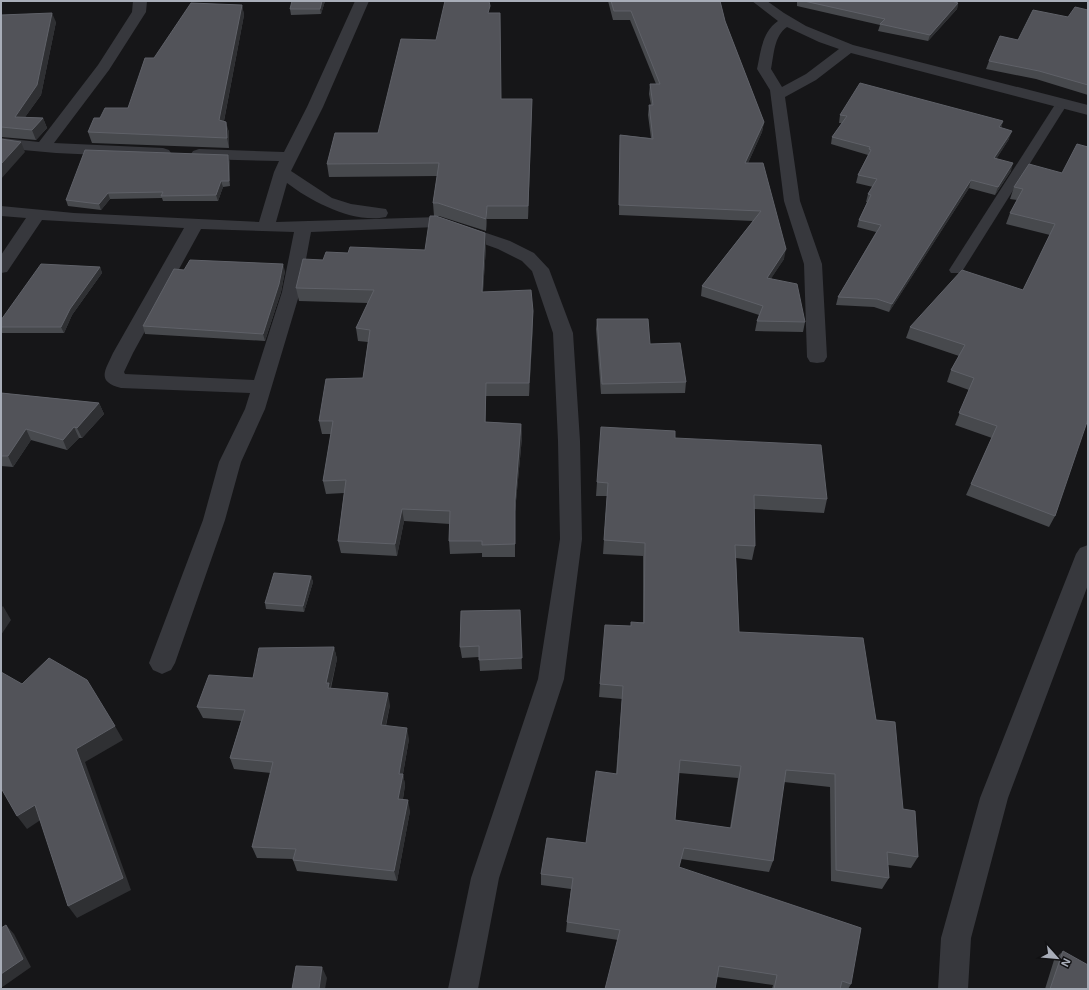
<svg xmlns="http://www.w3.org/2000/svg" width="1089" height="990" viewBox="0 0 1089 990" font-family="'Exo 2',sans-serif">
<rect width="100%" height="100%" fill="#161618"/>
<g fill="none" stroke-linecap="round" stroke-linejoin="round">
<path fill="#37383d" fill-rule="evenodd" d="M1062 99 1068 103 963 270 961 273H951L949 270 1056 103Z"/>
<path fill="#37383d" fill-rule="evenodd" d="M133 1H147L146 12 109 70 54 143 163 148 169 150 171 153 169 156 163 158 56 153 1 148V138L39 142 98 65 132 12Z
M355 1H369L323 107 291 171 332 198 351 204 386 209 388 213 386 217C354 224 312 202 287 183L276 222 439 217 510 241 534 253 549 269 573 333 580 441 582 539 564 679 499 878 478 989H448L471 878 538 679 560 539 558 441 553 333 532 271 522 261 498 249 437 227 311 232 300 292 265 409 241 462 225 520 175 663 171 670 162 674 153 670 149 663 203 520 219 462 245 409 250 393 121 388C96 381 105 371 113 353L184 228 42 220 7 272 1 273V255L26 218 1 216V206L74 213 259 222 274 172 279 161 199 159 193 157 191 154 193 151 199 149 284 152 307 107ZM201 229 294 232 282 292 254 380 125 374 124 372 133 353Z
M752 1H767L784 13 806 26 853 45 1088 105V115L851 53 816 80 785 97 800 201 822 264 827 357 824 362 817 363 810 362 807 357 804 264 784 201 770 90 757 69C761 51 762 32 778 21ZM787 27 819 42 839 49 806 74 782 87 771 69C774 54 774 36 787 27Z
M1088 545V585L1008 798 971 938 968 989H938L941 938 980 798 1076 554 1080 548Z"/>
</g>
<path fill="#47494d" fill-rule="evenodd" d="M325 1 321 14 291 15 290 9Z
M608 1H720L725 21 764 122 762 132 748 163 784 259 771 278 805 322 803 332 755 331 757 321 759 315 701 296 702 286 753 221 619 215 620 135 651 138 648 115 649 105H651L649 94 650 84H656L630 20H613Z
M797 1H952L958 3 957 9 928 41 878 31 880 25 797 6Z
M242 5 244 15 224 121 229 132V148L92 143 88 132 100 118 128 108 154 58Z
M1088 10V95L1036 79 986 69 989 61 1018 40 1068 17Z
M490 13 501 99H532L528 219H487L486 231 439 216H434L433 203 437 176 329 177 327 164 378 133 436 40Z
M1 15 56 22 41 95 25 117 43 118 47 128 36 140 1 137Z
M840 115 1003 121 1001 128 1009 139 996 159 1011 171 995 195 969 188 889 312 874 307 836 305 838 297 876 232 857 227 859 220 867 202H866L868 194 873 187 856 183 858 175 868 155 831 144 832 137 842 123H839Z
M230 161V186L223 187 218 201H163L162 198 110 199 101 210 68 206 66 200Z
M1062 173 1055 516 1049 527 966 495 992 438 955 425 969 390 947 382 951 370 959 356 906 338 910 327 1023 290 1050 235 1006 224 1010 213 1017 200 1010 199 1014 187Z
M486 246 483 292 533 311V324L529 396H486V422L521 424 522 437 515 512V557H482V553L450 554 449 541 450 524 404 521 397 556 341 553 338 541 344 493 326 494 323 481 331 434H322L319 421 363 378 368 342 358 341 356 328 368 303 299 301 296 288 323 260 348 253 425 250Z
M100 267 102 273 72 315 64 333H1V320Z
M184 270 285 271 281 292 265 341 145 334 143 326Z
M597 319 650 344 686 382 685 393 601 394 596 329Z
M1 393 99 403 104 414 82 438H79L67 450 31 440 13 467 1 466Z
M675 438 827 499 824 513 754 509 755 546 752 560 736 558 739 632 876 720 903 809 918 857 911 868 888 865 889 878 882 889 831 881 830 787 784 782 773 861 769 872 681 859 679 867 851 984 848 989H772L773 985 717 977 618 940 566 932 567 922 571 889 541 885V874L586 843 616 774 622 699 599 697 600 684 631 625 643 622V556L603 554 607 496H596L597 482ZM679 773 738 778 730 828 675 820Z
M311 576 313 582 304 612 266 609 265 603Z
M520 610 522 669 480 671 479 657 462 658 460 647Z
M334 647 337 659 331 688 390 705 386 726 409 739 403 774 405 785 403 799 410 811 397 881 297 871 293 860V859L257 858 252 847 271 773 234 769 230 758 241 721 203 718 197 707 253 678Z
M1063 951 1088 989H1045L1054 960Z"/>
<path fill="#2f3033" d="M322 1H325L321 14 320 9Z
M958 3 957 9 928 41 930 35Z
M242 5 244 15 222 131 219 120Z
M52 13 56 22 41 95 18 127 15 117Z
M532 99V112L528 219V206Z
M43 118 47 128 36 140 32 130Z
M1003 121 1001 128 999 127Z
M226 122 229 132V148L227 138Z
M764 122 762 132 744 172 745 163Z
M1012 131 1009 139 992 166 994 158Z
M21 142 25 152 1 179V164Z
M228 155 230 161V186L229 181Z
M1013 163 1011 171 995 195 998 187Z
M971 180 969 188 889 312 892 304Z
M221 181 223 187 218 201 216 195Z
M108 193 110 199 101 210 99 204Z
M487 206V219L486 231V219Z
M485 233 486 246 482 305V292Z
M786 249 784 259 765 288 767 278Z
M283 264 285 271 281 292 265 341 263 334Z
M100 267 102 273 72 315 64 333 61 327 70 309Z
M533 311V324L529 396V383Z
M486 383V435L485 422Z
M99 403 104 414 82 438 77 428Z
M521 424 522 437 515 512V557V500Z
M74 427 79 438 67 450 63 440Z
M26 429 31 440 13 467 8 456Z
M402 509 404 521 397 556 395 544Z
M311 576 313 582 304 612 303 606Z
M3 606 11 620 1 635V608Z
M334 647 337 659 330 689 331 700 326 683Z
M388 693 390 705 383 737 381 725Z
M115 726 123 740 85 762 131 890 77 918 68 906 76 749Z
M407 728 409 739 401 785 399 774Z
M403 774 405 785 401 810 398 799Z
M408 800 410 811 397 881 394 871Z
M35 805 45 817 27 829 17 816Z
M6 925 14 934 31 967 1 988V974Z
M322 967 327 978 325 989H319Z"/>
<path fill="#525359" stroke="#5f6168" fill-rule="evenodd" d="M292 1H322L320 9H290Z
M445 1H489L490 6 488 13H500L501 99H532L528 206H487L486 219 438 203H433L439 163 327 164 335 133H378L401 39 436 40Z
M611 1H720L725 21 764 122 745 163H763L786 249 767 278 797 284 805 322 757 321 763 306 702 286 761 211 619 205 620 135 653 139 649 105H653L650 84H660L631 11H614Z
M804 1H952L958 3 930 35 880 24 885 19Z
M191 3 242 5 219 120 226 122 227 138 88 132 94 118H100L105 108H128L145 58H154Z
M1075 7 1088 10V85L1039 71 989 61 1000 36 1018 40 1033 10 1068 17Z
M52 13 37 85 15 117 43 118 32 130 1 127V15Z
M860 83 1003 121 999 127 1012 131 994 158 1013 163 998 187 971 180 892 304 877 299 838 297 881 225 859 220 871 195 868 194 877 179 858 175 871 150 869 149 870 147 832 137 847 116 840 115Z
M1 139 21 142 1 164Z
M1077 144 1088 147V419L1055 516 971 484 997 426 959 413 974 378 951 370 965 345 910 327 962 270 1023 290 1055 224 1010 213 1023 189 1014 187 1029 164 1062 173Z
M85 150 228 155 229 181H221L216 195 161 196 163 192 108 193 99 204 66 200Z
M430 216H436L485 233 482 292 531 290 533 311 529 383H486L485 422 521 424 515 500V544L482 545V541H449L450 511 402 509 395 544 338 541 346 480 323 481 333 421H319L326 379 363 378 370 330 356 328 374 290 296 288 303 259 323 260 326 252 348 253 350 247 425 250Z
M190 260 283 264 279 284 263 334 143 326 174 269 184 270Z
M41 264 100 267 70 309 61 327H1V320Z
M597 319H648L650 344 680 343 686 382 602 384Z
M1 393 99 403 77 428 74 427 63 440 26 429 8 456H1Z
M601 427 675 431V438L821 445 827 499 754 495 755 546 735 545 739 632 863 638 876 720 895 722 903 809 915 811 918 857 887 852 889 878 836 870 835 774 786 770 773 861 684 848 679 867 861 928 851 984 842 981 840 989H774L777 975 719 966 715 989H605L620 930 567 922 573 878 541 874 547 838 586 843 596 771 617 774 623 686 600 684 605 625 631 626V622L644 623 645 543 604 540 608 483 597 482ZM680 760 741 766 731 828 675 820Z
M274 573 311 576 303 606 265 603Z
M520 610 522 658 479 660V646L460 647 461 611Z
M334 647 326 683H329L328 688 388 693 381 725 407 728 399 774H403L398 799 408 800 394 871 293 860 296 849 252 847 273 762 230 758 245 710 197 707 209 675 253 678 259 648Z
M49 658 87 680 115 726 76 749 123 878 68 906 35 805 17 816 1 788V672L22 684Z
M6 925 23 959 1 974V928Z
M1063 951 1088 965V989H1050Z
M296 966 322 967 319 989H292Z"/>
<rect width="1089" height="990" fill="none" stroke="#a8adb8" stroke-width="4"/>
<g transform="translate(1057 958) rotate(117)" stroke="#111113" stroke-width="3" paint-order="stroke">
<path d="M0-3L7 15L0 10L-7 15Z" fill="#a8adb8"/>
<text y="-6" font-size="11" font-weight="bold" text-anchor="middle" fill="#a8adb8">N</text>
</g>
</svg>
